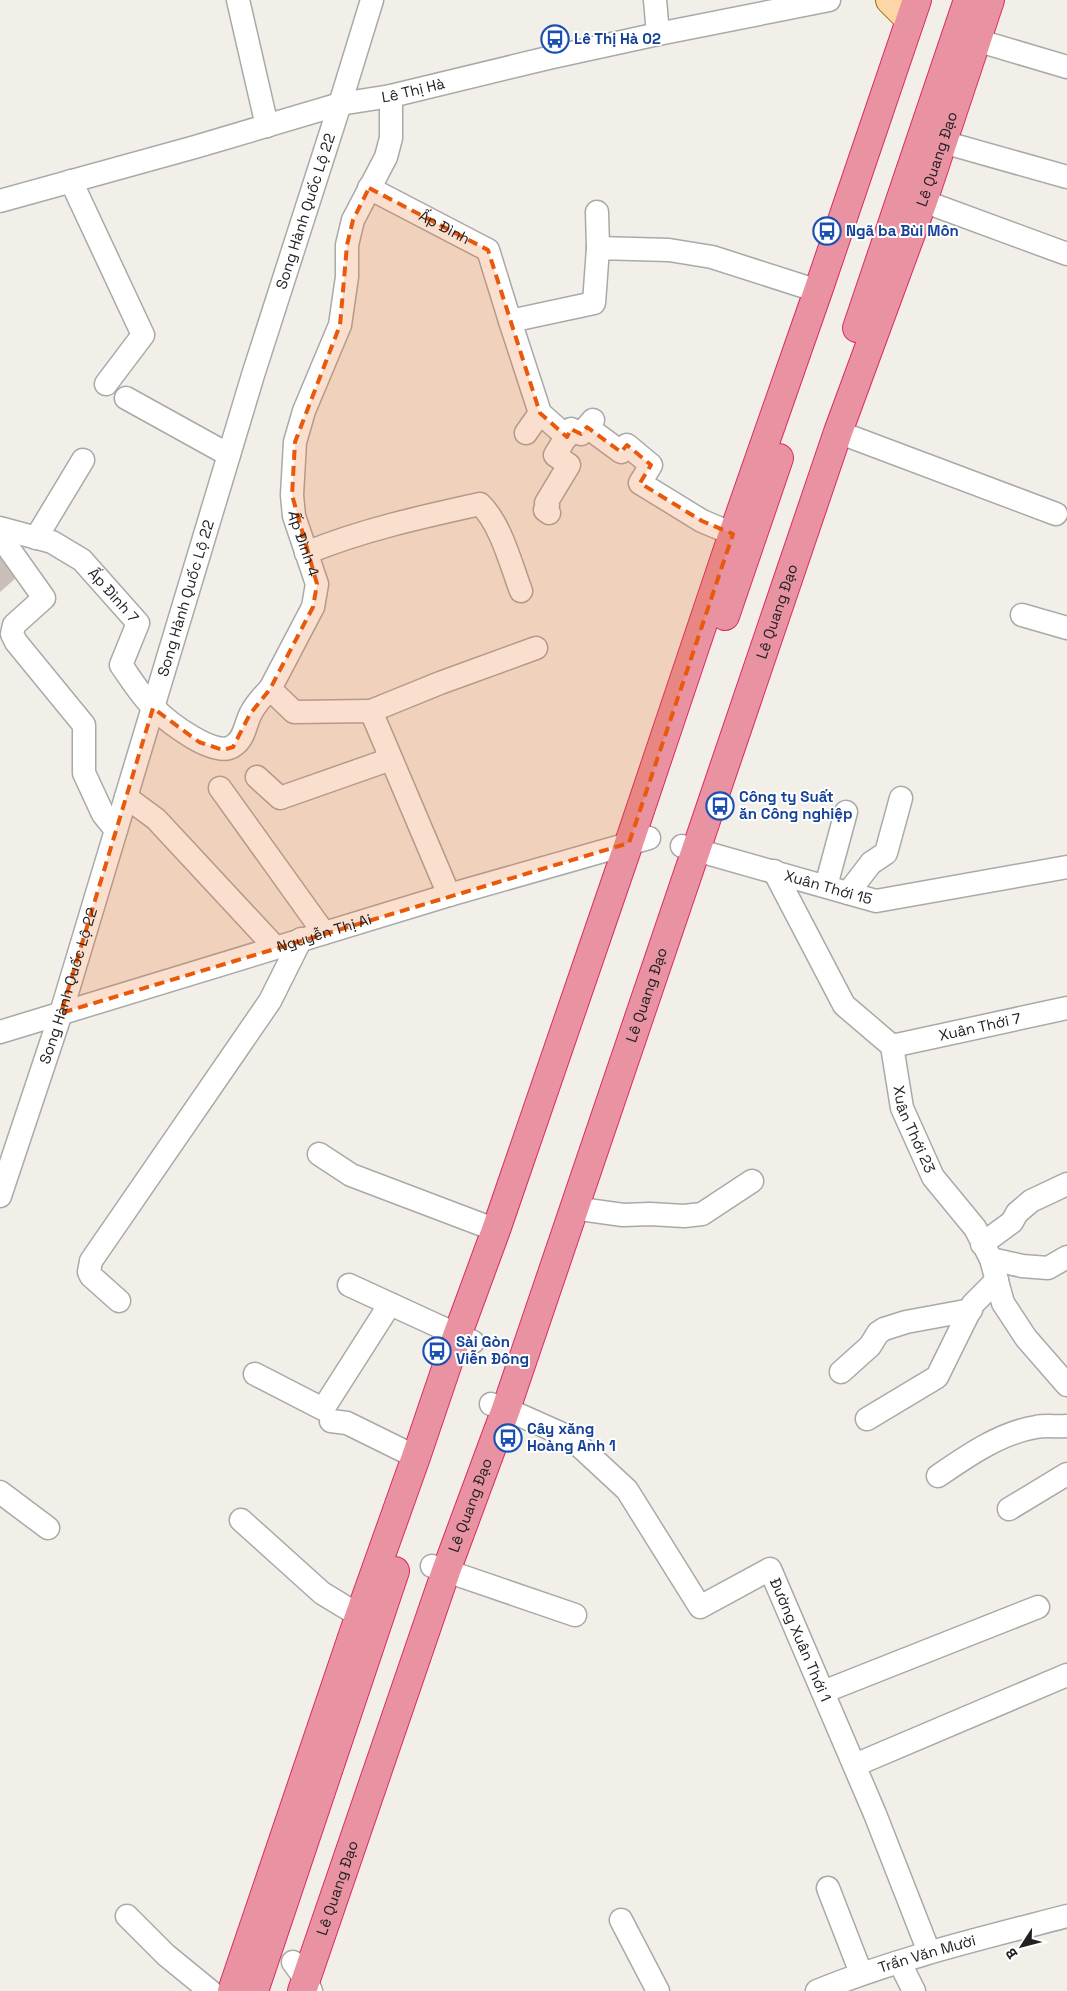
<svg xmlns="http://www.w3.org/2000/svg" width="1067" height="1991" viewBox="0 0 1067 1991" font-family="'Space Grotesk',sans-serif">
<rect width="100%" height="100%" fill="#f2efe9"/>
<path fill="#c7bfb8" d="M0 557 17 577 0 592Z"/>
<g fill="none" stroke-linecap="round" stroke-linejoin="round">
<g stroke="#a9a9a9" stroke-width="25">
<g id="minor">
<path d="M238 0 267 126"/>
<path d="M655 0 658 34"/>
<path d="M976 40 1067 67"/>
<path id="s1" d="M391 96V138L386 157 353 220 347 245V277L340 325 304 411 295 442 292 495 294 516 317 584 313 607 270 689 294 712 371 711 449 895"/>
<path d="M943 142 1067 177"/>
<path d="M71 181 143 335 106 384"/>
<path id="s2" d="M369 188 488 250 510 321 594 303 598 248 669 250 712 257 818 291"/>
<path id="s3" d="M0 201 195 147 340 104 391 96 548 58 658 34 829 0"/>
<path d="M923 201 1067 254"/>
<path d="M597 212 598 248"/>
<path d="M510 321 540 413 567 437"/>
<path d="M126 398 229 455"/>
<path d="M587 427 621 452 627 445 651 465 640 483 702 521 733 534"/>
<path d="M838 432 1056 514"/>
<path d="M526 433 540 413"/>
<path d="M549 513 545 510 548 505 546 503 569 465 555 455 571 429 581 434 593 420"/>
<path id="s4" d="M0 528 52 542 82 560 138 623 121 665C131 679 141 696 154 708 167 721 215 759 233 746 245 739 245 724 251 713 256 703 263 696 270 689"/>
<path d="M0 536 44 598 14 625 12 634 16 642 84 725V773L103 814 116 830"/>
<path d="M36 538 83 460"/>
<path d="M306 553C362 530 421 517 480 504 501 524 511 565 521 591"/>
<path d="M1022 615 1067 628"/>
<path d="M371 711 440 683 536 648"/>
<path d="M257 777 280 798 391 759"/>
<path d="M220 788 324 933"/>
<path d="M126 797 156 819 275 947"/>
<path id="s5" d="M682 846 876 901 1067 867"/>
<path id="s6" d="M774 871 844 1005 892 1046 902 1108 933 1177 975 1228 991 1259 1003 1303 1026 1338 1067 1385"/>
<path d="M826 886 846 812"/>
<path d="M848 893 871 863 886 853 901 798"/>
<path id="s7" d="M0 1032 449 895 649 838"/>
<path id="s8" d="M892 1046 1067 1008"/>
<path d="M319 1154 351 1175 496 1230"/>
<path id="s9" d="M0 1196 61 1013 253 375 340 104 372 0"/>
<path d="M573 1208 623 1215 650 1214 684 1216 702 1214 752 1181"/>
<path d="M982 1244 1012 1222 1017 1213 1031 1201 1067 1184"/>
<path d="M991 1259 1022 1266 1048 1268 1067 1257"/>
<path d="M349 1285 473 1342"/>
<path d="M119 1301 91 1276 89 1272 91 1261 270 1001 301 939"/>
<path d="M841 1372 870 1346 878 1333 884 1329 906 1322 971 1310"/>
<path d="M255 1374 323 1409 390 1304"/>
<path id="s10" d="M491 1404 506 1409 571 1438 627 1490 700 1607 770 1569 875 1814 929 1952"/>
<path d="M867 1419 937 1377 973 1304 997 1280"/>
<path d="M331 1421 347 1423 416 1457"/>
<path d="M938 1476C967 1456 1000 1433 1036 1427 1046 1425 1057 1427 1067 1426"/>
<path d="M0 1492 48 1528"/>
<path d="M1009 1509 1067 1474"/>
<path d="M241 1520 322 1593 373 1624"/>
<path d="M432 1566 575 1615"/>
<path d="M823 1692 1038 1607"/>
<path d="M855 1765 1067 1675"/>
<path d="M828 1888 861 1973"/>
<path d="M127 1916 166 1955 210 1991"/>
<path d="M621 1920 658 1991"/>
<path d="M293 1962 306 1980 311 1991"/>
<path d="M900 1963 914 1991"/>
<path id="s11" d="M817 1991C898 1958 983 1938 1067 1916"/>
</g>
</g>
<g stroke="#a06b00" stroke-width="30">
<path id="major" d="M890 0 910 20"/>
</g>
<g stroke="#dc2a67" stroke-width="30">
<g id="highway">
<path d="M857 328 968 0"/>
<path d="M725 616 779 458"/>
<path d="M232 1991 359 1617 416 1457 457 1336 496 1230 629 843 733 534 818 291 917 0"/>
<path d="M254 1991 395 1571"/>
<path id="s12" d="M302 1991 446 1571 506 1409 838 432 923 201 990 0"/>
</g>
</g>
<use href="#minor" stroke="#fff" stroke-width="22"/>
<use href="#major" stroke="#fcd6a4" stroke-width="28"/>
<use href="#highway" stroke="#e892a2" stroke-width="28"/>
</g>
<path fill="#e8590c" fill-opacity="0.2" stroke="#e8590c" stroke-width="4" stroke-dasharray="10 6" stroke-linejoin="round" d="M369 188 488 250 540 413 567 437 571 429 581 434 587 427 621 452 627 445 651 465 640 483 702 521 733 534 629 843 61 1013 153 708 199 742 223 750 233 747 250 714 270 689 313 607 317 584 292 495 295 442 340 325 347 245 353 220Z"/>
<defs>
<g id="bus-ring" transform="scale(1.4375)"><circle r="9.5" fill="#fff" stroke="#1a4fb4" stroke-width="1.5"/><path d="M-5-6H5V4H4V6H2V4H-2V6H-4V4H-5ZM-3.5-4V0h7V-4ZM-3.5 1.2v1.5H-2V1.2ZM2 1.2v1.5H3.5V1.2Z" fill="#1a4fb4"/></g>
</defs>
<g fill-rule="evenodd">
<use href="#bus-ring" x="555" y="39"/>
<use href="#bus-ring" x="827" y="231"/>
<use href="#bus-ring" x="720" y="806"/>
<use href="#bus-ring" x="437" y="1351"/>
<use href="#bus-ring" x="508" y="1438"/>
</g>
<g text-anchor="middle" stroke-width="4" stroke-linejoin="round" paint-order="stroke">
<g font-size="15" font-weight="bold" fill="#164399" stroke="#fff" text-anchor="start">
<text x="574" y="44">Lê Thị Hà 02</text>
<text x="846" y="236">Ngã ba Bùi Môn</text>
<text x="739" y="802">Công ty Suất<tspan x="739" dy="17">ăn Công nghiệp</tspan></text>
<text x="456" y="1347">Sài Gòn<tspan x="456" dy="17">Viễn Đông</tspan></text>
<text x="527" y="1434">Cây xăng<tspan x="527" dy="17">Hoàng Anh 1</tspan></text>
</g>
<g font-size="15" fill="#222" stroke="#fff">
<text dy="5" stroke="none"><textPath href="#s3" startOffset="428">Lê Thị Hà</textPath></text>
<text dy="5" stroke="none"><textPath href="#s12" startOffset="1939">Lê Quang Đạo</textPath></text>
<text dy="5" stroke="none"><textPath href="#s9" startOffset="1031">Song Hành Quốc Lộ 22</textPath></text>
<text dy="5" stroke="none"><textPath href="#s2" startOffset="85">Ấp Đình</textPath></text>
<text dy="5" stroke="none"><textPath href="#s1" startOffset="468">Ấp Đình 4</textPath></text>
<text dy="5" stroke="none"><textPath href="#s4" startOffset="136">Ấp Đình 7</textPath></text>
<text dy="5" stroke="none"><textPath href="#s9" startOffset="626">Song Hành Quốc Lộ 22</textPath></text>
<text dy="5" stroke="none"><textPath href="#s12" startOffset="1459">Lê Quang Đạo</textPath></text>
<text dy="5" stroke="none"><textPath href="#s5" startOffset="152">Xuân Thới 15</textPath></text>
<text dy="5" stroke="none"><textPath href="#s7" startOffset="339">Nguyễn Thị Ai</textPath></text>
<text dy="5" stroke="none"><textPath href="#s9" startOffset="221">Song Hành Quốc Lộ 22</textPath></text>
<text dy="5" stroke="none"><textPath href="#s12" startOffset="1054">Lê Quang Đạo</textPath></text>
<text dy="5" stroke="none"><textPath href="#s8" startOffset="90">Xuân Thới 7</textPath></text>
<text dy="5" stroke="none"><textPath href="#s6" startOffset="301">Xuân Thới 23</textPath></text>
<text dy="5" stroke="none"><textPath href="#s12" startOffset="514">Lê Quang Đạo</textPath></text>
<text dy="5" stroke="none"><textPath href="#s10" startOffset="458">Đường Xuân Thới 1</textPath></text>
<text dy="5" stroke="none"><textPath href="#s12" startOffset="109">Lê Quang Đạo</textPath></text>
<text dy="5" stroke="none"><textPath href="#s11" startOffset="116">Trần Văn Mười</textPath></text>
</g>
</g>
<g transform="translate(1022 1946) rotate(234)" stroke="#ffffff" stroke-width="4" paint-order="stroke">
<path d="M0-4L9 19L0 12L-9 19Z" fill="#222222"/>
<text y="-8" font-size="14" font-weight="bold" text-anchor="middle" fill="#222222">B</text>
</g>
</svg>
